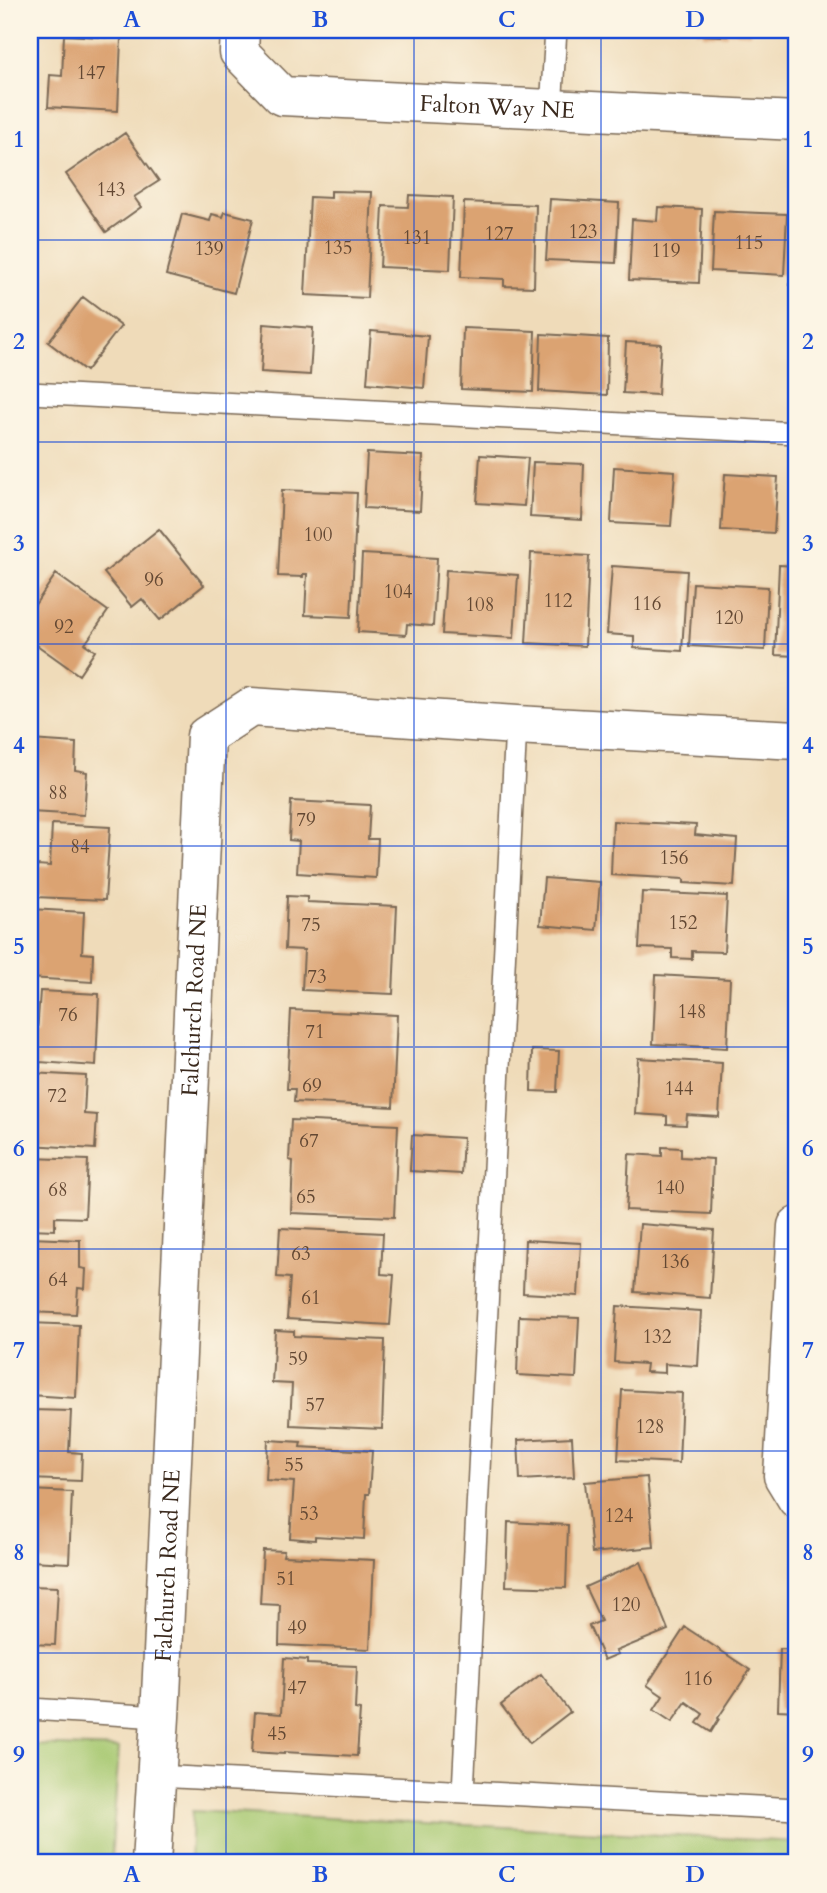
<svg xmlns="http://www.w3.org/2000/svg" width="827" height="1893" viewBox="0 0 827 1893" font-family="Cardo,serif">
<rect width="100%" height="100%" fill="#fcf5e5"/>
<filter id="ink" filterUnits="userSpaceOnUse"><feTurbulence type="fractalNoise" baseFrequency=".0143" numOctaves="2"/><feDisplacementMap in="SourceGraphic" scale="14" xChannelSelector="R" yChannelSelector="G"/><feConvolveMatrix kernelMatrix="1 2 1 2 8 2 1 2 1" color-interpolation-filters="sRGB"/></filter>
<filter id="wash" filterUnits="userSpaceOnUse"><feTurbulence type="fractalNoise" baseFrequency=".00686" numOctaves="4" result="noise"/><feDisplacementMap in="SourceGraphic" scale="28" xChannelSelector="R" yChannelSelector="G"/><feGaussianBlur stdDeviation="1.57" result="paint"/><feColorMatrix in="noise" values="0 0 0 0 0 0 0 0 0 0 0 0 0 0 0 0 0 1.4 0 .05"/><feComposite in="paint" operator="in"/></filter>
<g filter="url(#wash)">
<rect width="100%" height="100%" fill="#efdbb9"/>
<path fill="#a6c870" stroke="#707947" stroke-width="2" d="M30 1745 119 1748 111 1863H30Z
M192 1811 797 1842V1863H190Z"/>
<g id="blocks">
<path fill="#dba372" d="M697 30H750V34L727 32V36L703 35V32H697Z
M64 35 121 38 118 111 48 107 50 75 62 76Z
M125 133 159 181 134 197 141 207 106 232 66 174Z
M331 191 372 192 367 298 305 295 310 197 331 198Z
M409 195 453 197 450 270 380 267 383 206 408 207Z
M550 199 619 203 616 263 546 260Z
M464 202 536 205 534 287 504 286V279L461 277Z
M658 207 702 209 699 283 629 280 632 219 657 221Z
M714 211 787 214 784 275 711 271Z
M225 212 253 219 234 293 166 275 182 214 210 221 212 214 223 217Z
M792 260H797V285H790Z
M83 297 121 326 86 371 48 342Z
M264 324 313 328 310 375 261 372Z
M463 328 535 331 533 392 461 389Z
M371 331 428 336 424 388 367 383Z
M541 334 608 338 607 395 539 391Z
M626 342 661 344 658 395 623 393Z
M367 453 423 456 420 511 364 508Z
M480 455 528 458 524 506 477 503Z
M533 462 584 464 582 520 530 517Z
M614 467 675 471 671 526 611 523Z
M725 474 778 477 774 533 721 530Z
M282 490 357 493 351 617 305 615 307 574H303V577L278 576Z
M159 529 204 585 160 620 142 599 132 607 104 573Z
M531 553 589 556 585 646 526 643Z
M362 554 437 558 433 626 407 624 406 635 358 632Z
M779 565 797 566V656L775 655Z
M612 566 687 571 682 651 634 648V636L607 634Z
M446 570 518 575 514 638 442 634Z
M56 574 108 611 85 644 95 651 79 675 30 640V612Z
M693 583 768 587 765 650 689 646Z
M30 740 76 743 75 770 87 772 84 815 30 812Z
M291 801 370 805 368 839H378L376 878 297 873 299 841 289 840Z
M613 821 696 825 695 835 737 839 734 886 684 883V879L611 875Z
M52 824 110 827 105 900 35 897 37 865 50 866Z
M544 878 600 882 596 930 540 925Z
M642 892 727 896 724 952 692 951V959L672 958V949L639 948Z
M287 896 307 897V902L397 906 393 994 302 990 304 950 285 949Z
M30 909 84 912 82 953 93 954 92 982 30 978Z
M656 975 730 979 727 1048 653 1044Z
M40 991 99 994 96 1066 40 1062V1067L30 1066V1034H37Z
M291 1010 397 1015 393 1107 294 1102 295 1089H287Z
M532 1050 559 1051 557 1092 531 1091Z
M638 1058 722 1063 719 1117 687 1115 686 1125 667 1124V1116L635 1114Z
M30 1073 86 1076 84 1114 97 1115 95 1149 30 1145Z
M291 1120 398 1125 394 1217 291 1213 293 1161 289 1160Z
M412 1135 463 1138 461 1174 410 1171Z
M662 1147 681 1148V1157L713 1159 711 1214 626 1210 629 1154 662 1156Z
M30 1158 88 1160 85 1218 55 1217V1230L30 1229Z
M640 1224 714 1230 710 1298 635 1292Z
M280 1228 383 1233 381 1274 394 1275 390 1325 287 1319 290 1278 277 1277Z
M30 1238 80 1240V1268L86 1269 85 1289 78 1288 76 1314 30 1312Z
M525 1240 581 1243 578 1296 523 1293Z
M617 1306 701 1311 698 1366 665 1364V1373L645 1372 646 1364 614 1362Z
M519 1316 579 1318 576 1378 517 1375Z
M30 1323 79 1325 76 1398 30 1395Z
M275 1330 294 1331V1336L385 1340 382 1429 290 1425 292 1384 272 1383Z
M622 1390 682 1393 679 1463 618 1460Z
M30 1410 71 1411 69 1452 82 1453 81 1481 30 1479Z
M572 1437 574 1477 520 1480 518 1440Z
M268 1440 301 1442 300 1447 372 1451 369 1494H366L364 1539 315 1536V1540L290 1538 294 1482 266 1480Z
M647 1477 654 1547 592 1553 585 1482Z
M30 1490 72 1492 69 1563 30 1561Z
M508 1522 568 1525 566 1588 506 1586Z
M263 1550 284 1551 283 1556 374 1560 370 1649 279 1645 280 1605 260 1604Z
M641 1562 668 1630 616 1651 618 1654 604 1660 589 1626 601 1621 585 1587Z
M30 1586 58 1587 55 1645 30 1644Z
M685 1627 750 1670 718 1718 719 1719 711 1732 697 1723 703 1714 686 1702 672 1722 654 1710 663 1696 647 1685Z
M780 1649 797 1650V1711L778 1710Z
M284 1658 307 1660V1664L357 1666 355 1709 360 1710 357 1756 284 1752V1754L252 1752 255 1712 281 1714Z
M541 1674 570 1712 530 1743 501 1705Z"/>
</g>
</g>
<g filter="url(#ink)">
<use href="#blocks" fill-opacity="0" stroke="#7a6854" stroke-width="2"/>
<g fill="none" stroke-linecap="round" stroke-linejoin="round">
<g stroke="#7a6854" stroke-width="24">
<path id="service" d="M551 109 556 30
M30 393 797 433
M30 1709 160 1717
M156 1776 797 1809
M463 1792 516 725"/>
</g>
<g stroke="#7a6854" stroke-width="41">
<g id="minor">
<path id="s1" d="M240 30 239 52 282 96 797 121"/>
<path d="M797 1226 783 1476 797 1499"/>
<path id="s2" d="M151 1863 160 1717 206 736 251 707 516 725 797 740"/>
</g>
</g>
<use href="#service" stroke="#fff" stroke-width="21"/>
<use href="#minor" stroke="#fff" stroke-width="38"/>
</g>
</g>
<path fill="none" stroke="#1d4ed8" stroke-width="2" stroke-opacity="0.55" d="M226 30V1863M414 30V1863M601 30V1863M30 240H797M30 442H797M30 644H797M30 846H797M30 1047H797M30 1249H797M30 1451H797M30 1653H797"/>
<g text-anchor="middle" stroke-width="5" stroke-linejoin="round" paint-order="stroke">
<g font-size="19" fill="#634833">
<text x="91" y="79">147</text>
<text x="111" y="196">143</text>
<text x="583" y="238">123</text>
<text x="499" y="240">127</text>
<text x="417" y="244">131</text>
<text x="749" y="249">115</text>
<text x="338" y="254">135</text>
<text x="209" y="255">139</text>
<text x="666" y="257">119</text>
<text x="318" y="541">100</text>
<text x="154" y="586">96</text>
<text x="398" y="598">104</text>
<text x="558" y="607">112</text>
<text x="647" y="610">116</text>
<text x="480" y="611">108</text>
<text x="729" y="624">120</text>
<text x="64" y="633">92</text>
<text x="58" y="799">88</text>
<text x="306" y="826">79</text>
<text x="80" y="853">84</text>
<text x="674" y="864">156</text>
<text x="683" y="929">152</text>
<text x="311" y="931">75</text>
<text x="317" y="983">73</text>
<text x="692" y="1018">148</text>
<text x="68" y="1021">76</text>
<text x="315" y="1038">71</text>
<text x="312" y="1092">69</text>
<text x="679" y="1095">144</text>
<text x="57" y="1102">72</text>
<text x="309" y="1147">67</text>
<text x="670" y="1194">140</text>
<text x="58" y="1196">68</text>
<text x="306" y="1203">65</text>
<text x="301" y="1260">63</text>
<text x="675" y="1268">136</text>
<text x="58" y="1286">64</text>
<text x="311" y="1304">61</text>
<text x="657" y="1343">132</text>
<text x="298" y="1365">59</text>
<text x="315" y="1411">57</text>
<text x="650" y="1433">128</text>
<text x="294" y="1471">55</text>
<text x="309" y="1520">53</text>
<text x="619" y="1522">124</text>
<text x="286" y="1585">51</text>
<text x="626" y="1611">120</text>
<text x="297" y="1634">49</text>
<text x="698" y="1685">116</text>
<text x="297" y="1694">47</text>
<text x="277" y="1740">45</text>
</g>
<g font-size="23" fill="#3b2a1e" stroke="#fcf5e5">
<text dy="8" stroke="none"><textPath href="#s1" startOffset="299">Falton Way NE</textPath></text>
<text dy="8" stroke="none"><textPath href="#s2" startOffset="864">Falchurch Road NE</textPath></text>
<text dy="8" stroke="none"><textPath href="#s2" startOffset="298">Falchurch Road NE</textPath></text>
</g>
</g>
<rect width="827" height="1893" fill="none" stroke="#fcf5e5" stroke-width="77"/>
<rect x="38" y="38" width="750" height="1816" fill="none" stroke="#1d4ed8" stroke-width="2.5"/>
<g font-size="23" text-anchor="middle" font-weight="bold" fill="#1d4ed8">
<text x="132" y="27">A</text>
<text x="320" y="27">B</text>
<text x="507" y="27">C</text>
<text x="695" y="27">D</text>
<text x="19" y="147">1</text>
<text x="808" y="147">1</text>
<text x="19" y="349">2</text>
<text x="808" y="349">2</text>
<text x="19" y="551">3</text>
<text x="808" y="551">3</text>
<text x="19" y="753">4</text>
<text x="808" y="753">4</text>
<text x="19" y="954">5</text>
<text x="808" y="954">5</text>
<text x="19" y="1156">6</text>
<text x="808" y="1156">6</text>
<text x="19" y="1358">7</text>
<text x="808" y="1358">7</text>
<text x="19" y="1560">8</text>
<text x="808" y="1560">8</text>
<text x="19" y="1762">9</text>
<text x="808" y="1762">9</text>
<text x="132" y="1882">A</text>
<text x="320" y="1882">B</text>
<text x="507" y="1882">C</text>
<text x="695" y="1882">D</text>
</g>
</svg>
